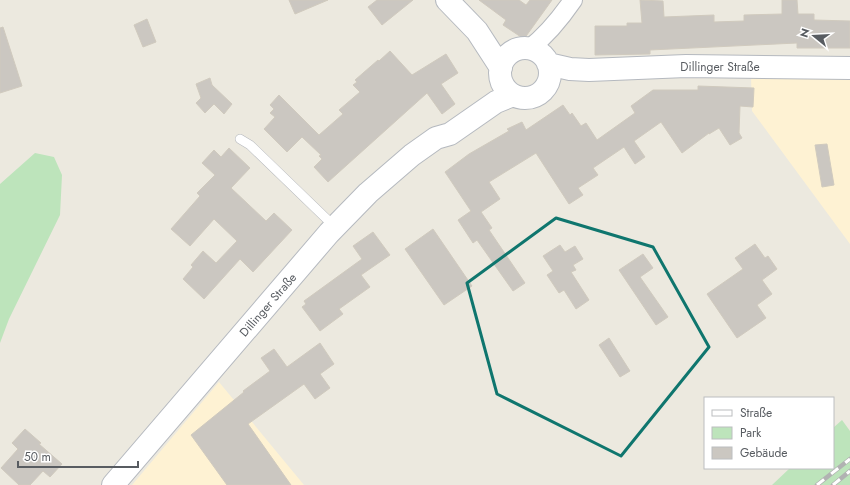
<svg xmlns="http://www.w3.org/2000/svg" width="850" height="485" viewBox="0 0 850 485" font-family="Jost,sans-serif">
<rect width="100%" height="100%" fill="#ece9df"/>
<path fill="#fef2d3" d="M751 76 850 78V244L752 111Z
M219 382 304 485H132Z"/>
<path fill="#bde4bb" d="M35 153 54 157 62 175 60 215 9 319 0 343V184Z
M842 420 850 431V485H772L790 468H833V428Z"/>
<path fill="#cbc7c1" stroke="#d0cabe" d="M289 0H328L295 14Z
M377 0H413L382 25 368 7Z
M479 0H519L526 5 530 0H552L524 39 503 25 506 20Z
M640 0 663 1 664 17 714 15V22L744 21V15L782 14V0H797L798 14H814V20L850 21V48H797V43L650 50V54L595 55V26H627V23H642Z
M147 19 156 42 143 47 134 25Z
M3 27 22 86 0 93V28Z
M390 51 412 75 446 54 458 73 441 84 455 104 442 114 427 93 328 182 314 167 322 159 319 156 321 155 302 137 287 152 264 129 275 117 270 113 274 109 270 105 279 95 319 135 343 114 339 110 360 92 353 85 357 82 355 80 378 60 379 61Z
M210 78 212 85 232 104 224 114 214 104 205 113 196 103 201 98 196 84Z
M698 86 754 88 753 107 740 106 739 133 742 138 730 145 719 128 709 134V133L682 153 661 122 634 141 645 157 635 164 624 147 593 168 598 175 578 188 583 195 569 204 536 153 489 182 500 199 481 212 492 228 489 230 525 283 513 291 477 240 473 243 458 220 471 211 445 172 469 154 509 131 507 129 522 122 526 130 563 105 570 115 572 113 581 126 586 123 597 140 635 113 631 106 653 90H698Z
M827 144 834 185 822 187 815 145Z
M229 148 250 168 231 188 266 221 274 213 292 230 253 272 240 259 204 299 183 279 193 267 191 265 203 251 216 263 237 241 214 219 190 246 171 229 200 196 197 193 215 175 202 163 214 150 221 157Z
M433 229 472 286 444 305 405 249Z
M373 232 390 255 361 275 370 287 339 309 343 314 320 331 302 307 306 304 304 301 362 259 353 246Z
M755 244 765 258 768 256 777 269 762 280 772 294 757 305 766 318 737 338 707 294 743 269 735 258Z
M560 245 565 252 575 246 583 259 573 265 576 270 571 272 589 300 576 309 564 290 559 293 547 275 553 271 543 256Z
M643 254 653 268 640 277 668 317 656 325 619 270Z
M609 338 630 371 620 377 599 345Z
M320 343 334 364 320 374 330 388 315 399 304 384 248 424 291 485H227L191 435 244 392 243 391 270 371 261 358 274 349 287 367Z
M25 429 41 443 39 444 62 464 50 477 43 471 30 485H19L1 468 18 449 12 443Z"/>
<g fill="none" stroke-linecap="round" stroke-linejoin="round">
<g stroke="#b5b8bd" stroke-width="10">
<path id="lane" d="M240 139 250 145 335 227"/>
</g>
<g stroke="#b5b8bd" stroke-width="20">
<path id="street" d="M529 49C547 35 560 19 573 0"/>
</g>
<g stroke="#b5b9bf" stroke-width="24">
<path id="secondary" d="M447 0 477 31 501 68
M500 73a25 25 0 1 1 50 0a25 25 0 1 1-50 0Z
M548 64 570 69 589 70 686 66 850 68
M113 485 329 233 368 193 412 155 436 138 450 134 496 102 513 95"/>
</g>
<use href="#lane" stroke="#fff" stroke-width="9"/>
<use href="#street" stroke="#fff" stroke-width="18"/>
<use href="#secondary" stroke="#fff" stroke-width="22"/>
<g stroke="#b1b2b2" stroke-width="4.5">
<path id="rail" d="M817 485 850 459
M833 485 850 471"/>
</g>
<use href="#rail" stroke="#fff" stroke-width="3" stroke-dasharray="9" stroke-linecap="butt"/>
</g>
<path fill="none" stroke="#0f766e" stroke-width="3" stroke-linejoin="round" d="M556 218 653 247 709 347 621 456 497 394 467 283Z"/>
<g text-anchor="middle" stroke-width="3" stroke-linejoin="round" paint-order="stroke">
<g font-size="12" fill="#585c61" stroke="#fff">
<text x="720" y="71">Dillinger Straße</text>
<text transform="translate(268 305) rotate(-49)" y="4">Dillinger Straße</text>
</g>
</g>
<rect x="704" y="397" width="130" height="72" fill="#ffffff" stroke="#bcbec0"/>
<rect x="712" y="410" width="20" height="6" fill="#ffffff" stroke="#bcbec0"/>
<text x="740" y="417" font-size="12" fill="#585c61">Straße</text>
<rect x="712" y="427" width="20" height="12" fill="#bde4bb" stroke="#bcbec0"/>
<text x="740" y="437" font-size="12" fill="#585c61">Park</text>
<rect x="712" y="447" width="20" height="12" fill="#cbc7c1" stroke="#bcbec0"/>
<text x="740" y="457" font-size="12" fill="#585c61">Gebäude</text>
<g transform="translate(814 36) rotate(288)" stroke="#ffffff" stroke-width="3" paint-order="stroke">
<path d="M0-3L7 15L0 10L-7 15Z" fill="#585c61"/>
<text y="-6" font-size="11" font-weight="bold" text-anchor="middle" fill="#585c61">N</text>
</g>
<path d="M18 461v6h120v-6" fill="none" stroke="#585c61" stroke-width="2"/>
<text x="24" y="461" font-size="12" fill="#585c61" stroke="#ffffff" stroke-width="3" paint-order="stroke">50 m</text>
</svg>
